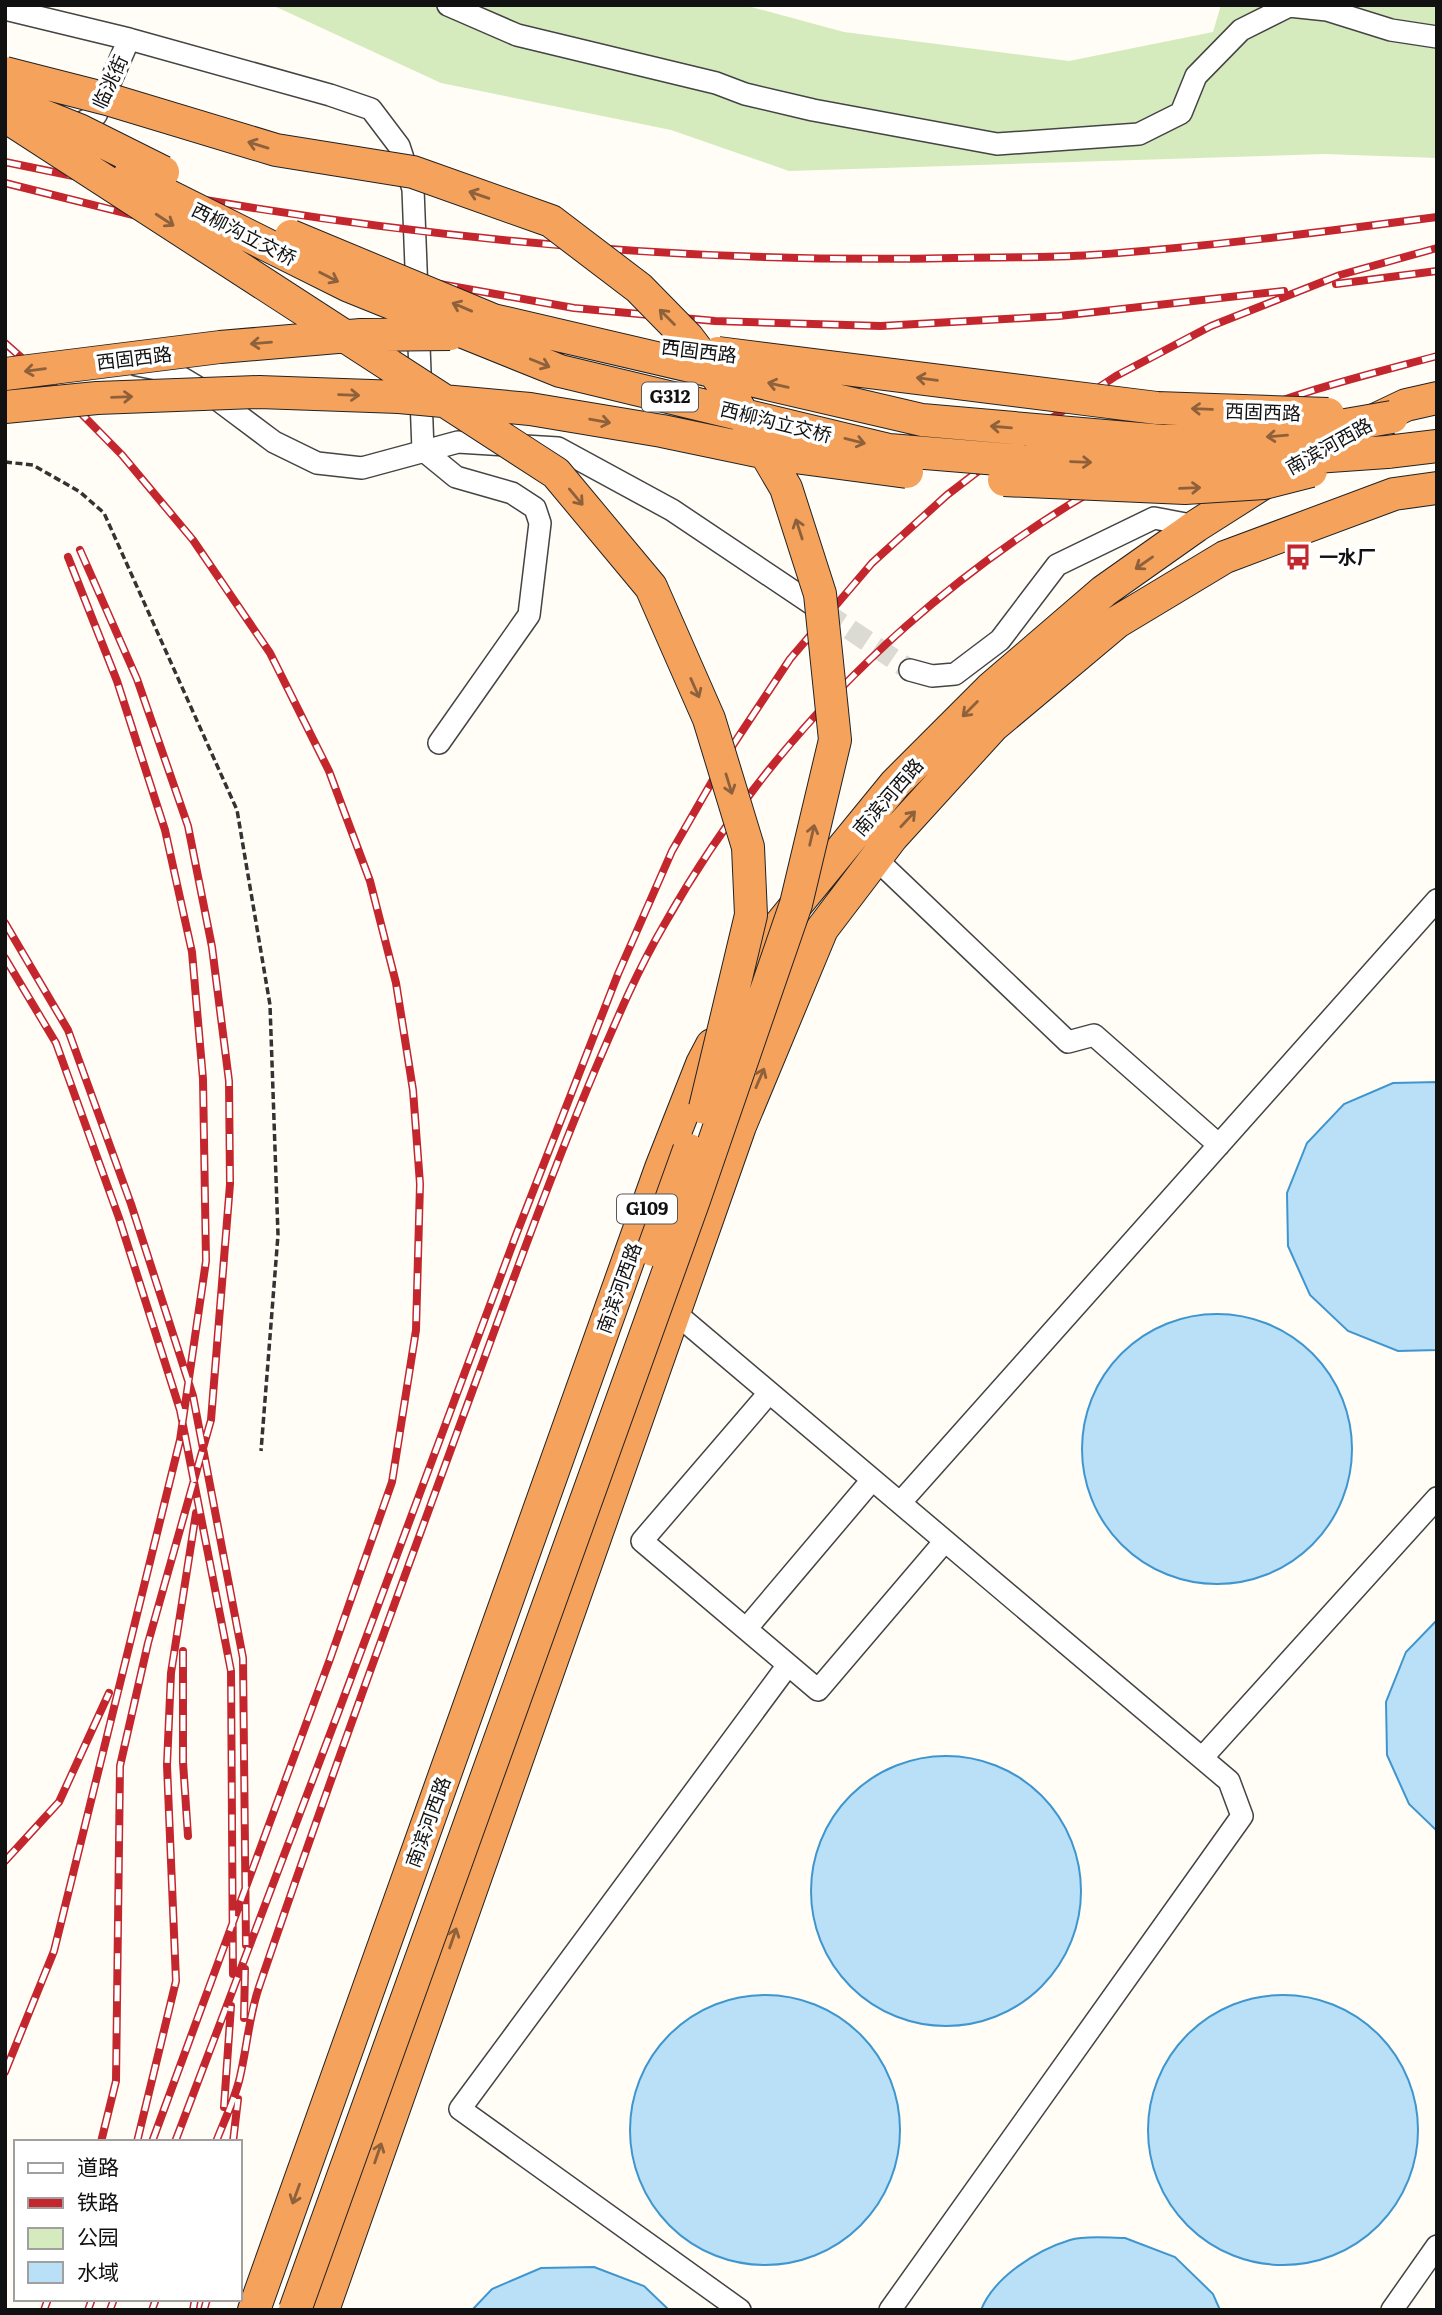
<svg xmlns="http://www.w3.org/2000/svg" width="1442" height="2315" viewBox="0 0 1442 2315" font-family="Literata,'Noto Sans SC',serif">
<rect width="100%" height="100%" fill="#fffdf5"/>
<path fill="#d5ebbd" d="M272 5H744L844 32 1069 61 1213 32 1221 5H1437V158L1324 154 789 171 671 130 441 83Z"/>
<path fill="#b9e0f7" stroke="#3f96cf" stroke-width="2" d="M1437 1082V1350L1398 1351 1348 1331 1310 1295 1288 1246 1287 1193 1307 1143 1344 1104 1393 1083Z
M1082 1449a135 135 0 1 1 270 0a135 135 0 1 1-270 0Z
M1437 1620V1831L1409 1804 1387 1755 1386 1702 1406 1652Z
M811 1891a135 135 0 1 1 270 0a135 135 0 1 1-270 0Z
M1148 2130a135 135 0 1 1 270 0a135 135 0 1 1-270 0Z
M630 2130a135 135 0 1 1 270 0a135 135 0 1 1-270 0Z
M1125 2238 1175 2257 1213 2294 1220 2310H981C994 2277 1037 2250 1070 2240 1086 2235 1108 2238 1125 2238Z
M594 2267 644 2286 669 2310H472L492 2289 541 2268Z"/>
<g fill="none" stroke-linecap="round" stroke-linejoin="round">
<path stroke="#dbdad3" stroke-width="21" stroke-dasharray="21 10" stroke-linecap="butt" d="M5 395 60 378
M824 612 910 670"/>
<g stroke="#444" stroke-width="24">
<path id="minor" d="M448 5 517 35 716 83 745 94 813 110 997 144 1139 134 1181 113 1196 76 1241 30 1289 6 1327 10 1391 30 1437 37
M5 9 129 39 330 95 371 109 399 146 413 189 423 450 456 477 512 493 535 508 540 523 529 615 439 743
M66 131 96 115 129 39
M137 365 172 372 214 397 274 442 317 463 362 468 458 442 558 448 672 510 824 612
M910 670 932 676 955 674 1000 640 1057 565 1154 518 1196 526
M875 858 1068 1042 1094 1035 1219 1145
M673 1311 1229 1781 1242 1816 890 2310
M769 1393 642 1541 818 1690 945 1541
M900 1503 1437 900
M746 1629 872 1480
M1202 1758 1437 1498
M740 2310 460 2109 788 1665
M1392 2310 1437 2246"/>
</g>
<g stroke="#222" stroke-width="34">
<path id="highway" d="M1366 424 1406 405 1437 398
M1387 452 1437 446
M735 1003 770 937 895 784 990 689 1104 591 1196 526 1273 477
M254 2310 661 1168 702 1064 712 1045
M323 2310 740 1126 822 929 892 837 993 726 1117 622 1225 557 1394 494 1437 488"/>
</g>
<path stroke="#333" stroke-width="3.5" stroke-dasharray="7 3.5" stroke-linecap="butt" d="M5 462 33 465 80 492 104 513 237 810 270 1005 278 1235 261 1451"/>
<use href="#minor" stroke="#fff" stroke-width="21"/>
<use href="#highway" stroke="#f5a25d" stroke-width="32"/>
<g stroke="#c4262e" stroke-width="8">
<path id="rail" d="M5 162C317 228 635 265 954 258 1000 257 1046 258 1091 255 1207 247 1322 232 1437 217
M5 183 301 257 445 285 574 308 715 321 881 326 1059 316 1284 291
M1336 284 1437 271
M5 343 60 392 122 455 193 540 270 653 329 771 370 881 396 983 413 1090 420 1184 416 1330 392 1482 330 1659 152 2142
M80 550 137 679 188 826 212 947 229 1081 230 1184 211 1420 148 1643 120 1766 116 2081 101 2142
M5 923 68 1030 131 1204 193 1396 243 1658 246 1945
M5 958 56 1043 119 1218 180 1410 231 1671 233 1974
M183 1651V1762L188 1836
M5 1861 59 1802 109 1693
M244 2018 245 1969
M5 2072 54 1951 180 1440 206 1261 203 1079 192 952 165 830 117 681 68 557
M224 2107 231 2006
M137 2142 176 1981 167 1765 171 1673 196 1513
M175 2142 338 1713 516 1235 618 974 672 851 733 745 790 659 872 563 947 495 1023 437 1116 376 1211 326 1340 275 1437 248
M216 2142C224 2121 235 2099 240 2077 247 2047 249 2016 259 1987 328 1784 402 1583 476 1381 514 1277 552 1172 595 1070 616 1021 637 971 664 925 792 698 991 525 1229 421 1295 392 1367 375 1437 356
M233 2142 238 2099
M44 2310 48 2299
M88 2310 92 2299
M110 2310 114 2299
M152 2310 156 2299
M193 2310 195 2299
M204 2310 207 2299"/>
</g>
<use href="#rail" stroke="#fff" stroke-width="5" stroke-dasharray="16" stroke-linecap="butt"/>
<g stroke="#222" stroke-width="34" stroke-linecap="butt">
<path id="highway-bridge" d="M5 73 107 99 276 150 413 172 551 221 639 288 688 338 732 396 786 488 820 594 835 740 796 904 694 1200 295 2310
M9 102 79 130 163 172
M5 116 556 473 651 587 709 719 748 847 751 915 705 1108
M129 176 349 286 560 371 889 450 1023 461 1105 463 1217 464 1387 452
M291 236 493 320 922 420 1163 441 1282 436 1392 417
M718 353 1157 408 1328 414
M5 374 220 347 361 335 450 334
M5 407 97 398 259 392 399 397 530 409 662 431 772 454 907 472
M1004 480 1185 488 1264 483 1311 471
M653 1250 689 1150"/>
</g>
<use href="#highway-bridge" stroke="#f5a25d" stroke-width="32"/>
</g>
<defs><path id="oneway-shaft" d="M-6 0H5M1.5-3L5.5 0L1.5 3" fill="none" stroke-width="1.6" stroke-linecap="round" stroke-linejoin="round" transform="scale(1.75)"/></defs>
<g stroke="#8e613b">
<use href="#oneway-shaft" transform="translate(258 145) rotate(-163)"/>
<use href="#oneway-shaft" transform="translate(479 195) rotate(-161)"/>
<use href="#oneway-shaft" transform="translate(165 220) rotate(33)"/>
<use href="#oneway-shaft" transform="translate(329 277) rotate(27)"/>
<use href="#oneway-shaft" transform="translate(462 307) rotate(-157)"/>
<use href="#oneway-shaft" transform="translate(667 317) rotate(-135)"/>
<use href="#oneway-shaft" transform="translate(261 343) rotate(175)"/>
<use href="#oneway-shaft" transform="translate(540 363) rotate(22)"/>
<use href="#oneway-shaft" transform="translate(35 370) rotate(173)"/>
<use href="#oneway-shaft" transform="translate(927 379) rotate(-173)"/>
<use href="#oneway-shaft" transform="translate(778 385) rotate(-167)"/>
<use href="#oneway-shaft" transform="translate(349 395) rotate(2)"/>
<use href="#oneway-shaft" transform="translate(122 397) rotate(-2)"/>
<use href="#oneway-shaft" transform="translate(1202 409) rotate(-178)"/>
<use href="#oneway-shaft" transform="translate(600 421) rotate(10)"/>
<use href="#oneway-shaft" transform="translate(1001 427) rotate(-175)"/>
<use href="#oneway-shaft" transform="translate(1277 436) rotate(175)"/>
<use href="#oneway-shaft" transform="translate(855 441) rotate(14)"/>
<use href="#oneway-shaft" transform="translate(1081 462) rotate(2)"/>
<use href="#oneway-shaft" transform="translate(1190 488) rotate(-2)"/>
<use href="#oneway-shaft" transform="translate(576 497) rotate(50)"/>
<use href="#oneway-shaft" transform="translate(799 529) rotate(-108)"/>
<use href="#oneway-shaft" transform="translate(1144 563) rotate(145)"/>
<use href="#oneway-shaft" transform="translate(695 688) rotate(66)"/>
<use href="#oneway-shaft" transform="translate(970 709) rotate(135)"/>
<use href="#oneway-shaft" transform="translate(729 784) rotate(73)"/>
<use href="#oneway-shaft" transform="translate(908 819) rotate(-47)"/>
<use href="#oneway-shaft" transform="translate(812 835) rotate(-77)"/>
<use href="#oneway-shaft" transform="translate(760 1078) rotate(-67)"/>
<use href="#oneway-shaft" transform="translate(453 1938) rotate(-71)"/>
<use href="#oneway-shaft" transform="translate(378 2153) rotate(-71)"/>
<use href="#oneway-shaft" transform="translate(296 2194) rotate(110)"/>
</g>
<defs>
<g id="bus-bare" transform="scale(2.1)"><path d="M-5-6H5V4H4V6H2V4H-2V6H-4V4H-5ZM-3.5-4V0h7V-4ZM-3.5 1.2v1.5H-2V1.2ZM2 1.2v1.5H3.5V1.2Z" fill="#c4262e" stroke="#fff" stroke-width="2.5" paint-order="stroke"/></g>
</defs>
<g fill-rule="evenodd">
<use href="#bus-bare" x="1298" y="557"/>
</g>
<g text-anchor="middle" stroke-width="7" stroke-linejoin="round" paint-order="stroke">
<g fill="#fff" stroke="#585858" stroke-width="2">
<rect x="642" y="382.5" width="56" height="29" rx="5"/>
<rect x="617" y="1194.5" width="60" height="29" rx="5"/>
</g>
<g font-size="18" font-weight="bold" fill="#111">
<text x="670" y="403">G312</text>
<text x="647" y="1215">G109</text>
</g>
<g font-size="19" fill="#111" stroke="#fff">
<text transform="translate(110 82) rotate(-65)" y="7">临洮街</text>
<text transform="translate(244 234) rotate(27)" y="7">西柳沟立交桥</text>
<text transform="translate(699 351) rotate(7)" y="7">西固西路</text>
<text transform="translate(134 358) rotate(-7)" y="7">西固西路</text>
<text transform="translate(1263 412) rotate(2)" y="7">西固西路</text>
<text transform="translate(776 422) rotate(14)" y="7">西柳沟立交桥</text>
<text transform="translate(1329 446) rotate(-29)" y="7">南滨河西路</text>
<text transform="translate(888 797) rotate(-49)" y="7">南滨河西路</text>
<text transform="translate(619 1288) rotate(-70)" y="7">南滨河西路</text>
<text transform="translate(428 1822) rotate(-70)" y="7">南滨河西路</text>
</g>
<g font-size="19" font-weight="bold" fill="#111" stroke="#fff" text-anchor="start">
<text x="1319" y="564">一水厂</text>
</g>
</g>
<rect width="1442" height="2315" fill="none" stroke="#111111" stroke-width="14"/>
<rect x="14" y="2140" width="228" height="161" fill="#ffffff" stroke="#a0a0a0" stroke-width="2"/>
<rect x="28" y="2163" width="35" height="10" fill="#ffffff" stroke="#a0a0a0" stroke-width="2"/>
<text x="77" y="2175" font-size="21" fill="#111111">道路</text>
<rect x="28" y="2198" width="35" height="10" fill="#c4262e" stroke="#a0a0a0" stroke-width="2"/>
<text x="77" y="2210" font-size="21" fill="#111111">铁路</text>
<rect x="28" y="2228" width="35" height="21" fill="#d5ebbd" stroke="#a0a0a0" stroke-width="2"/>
<text x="77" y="2245" font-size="21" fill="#111111">公园</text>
<rect x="28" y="2262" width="35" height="21" fill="#b9e0f7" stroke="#a0a0a0" stroke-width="2"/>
<text x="77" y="2280" font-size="21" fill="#111111">水域</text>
</svg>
